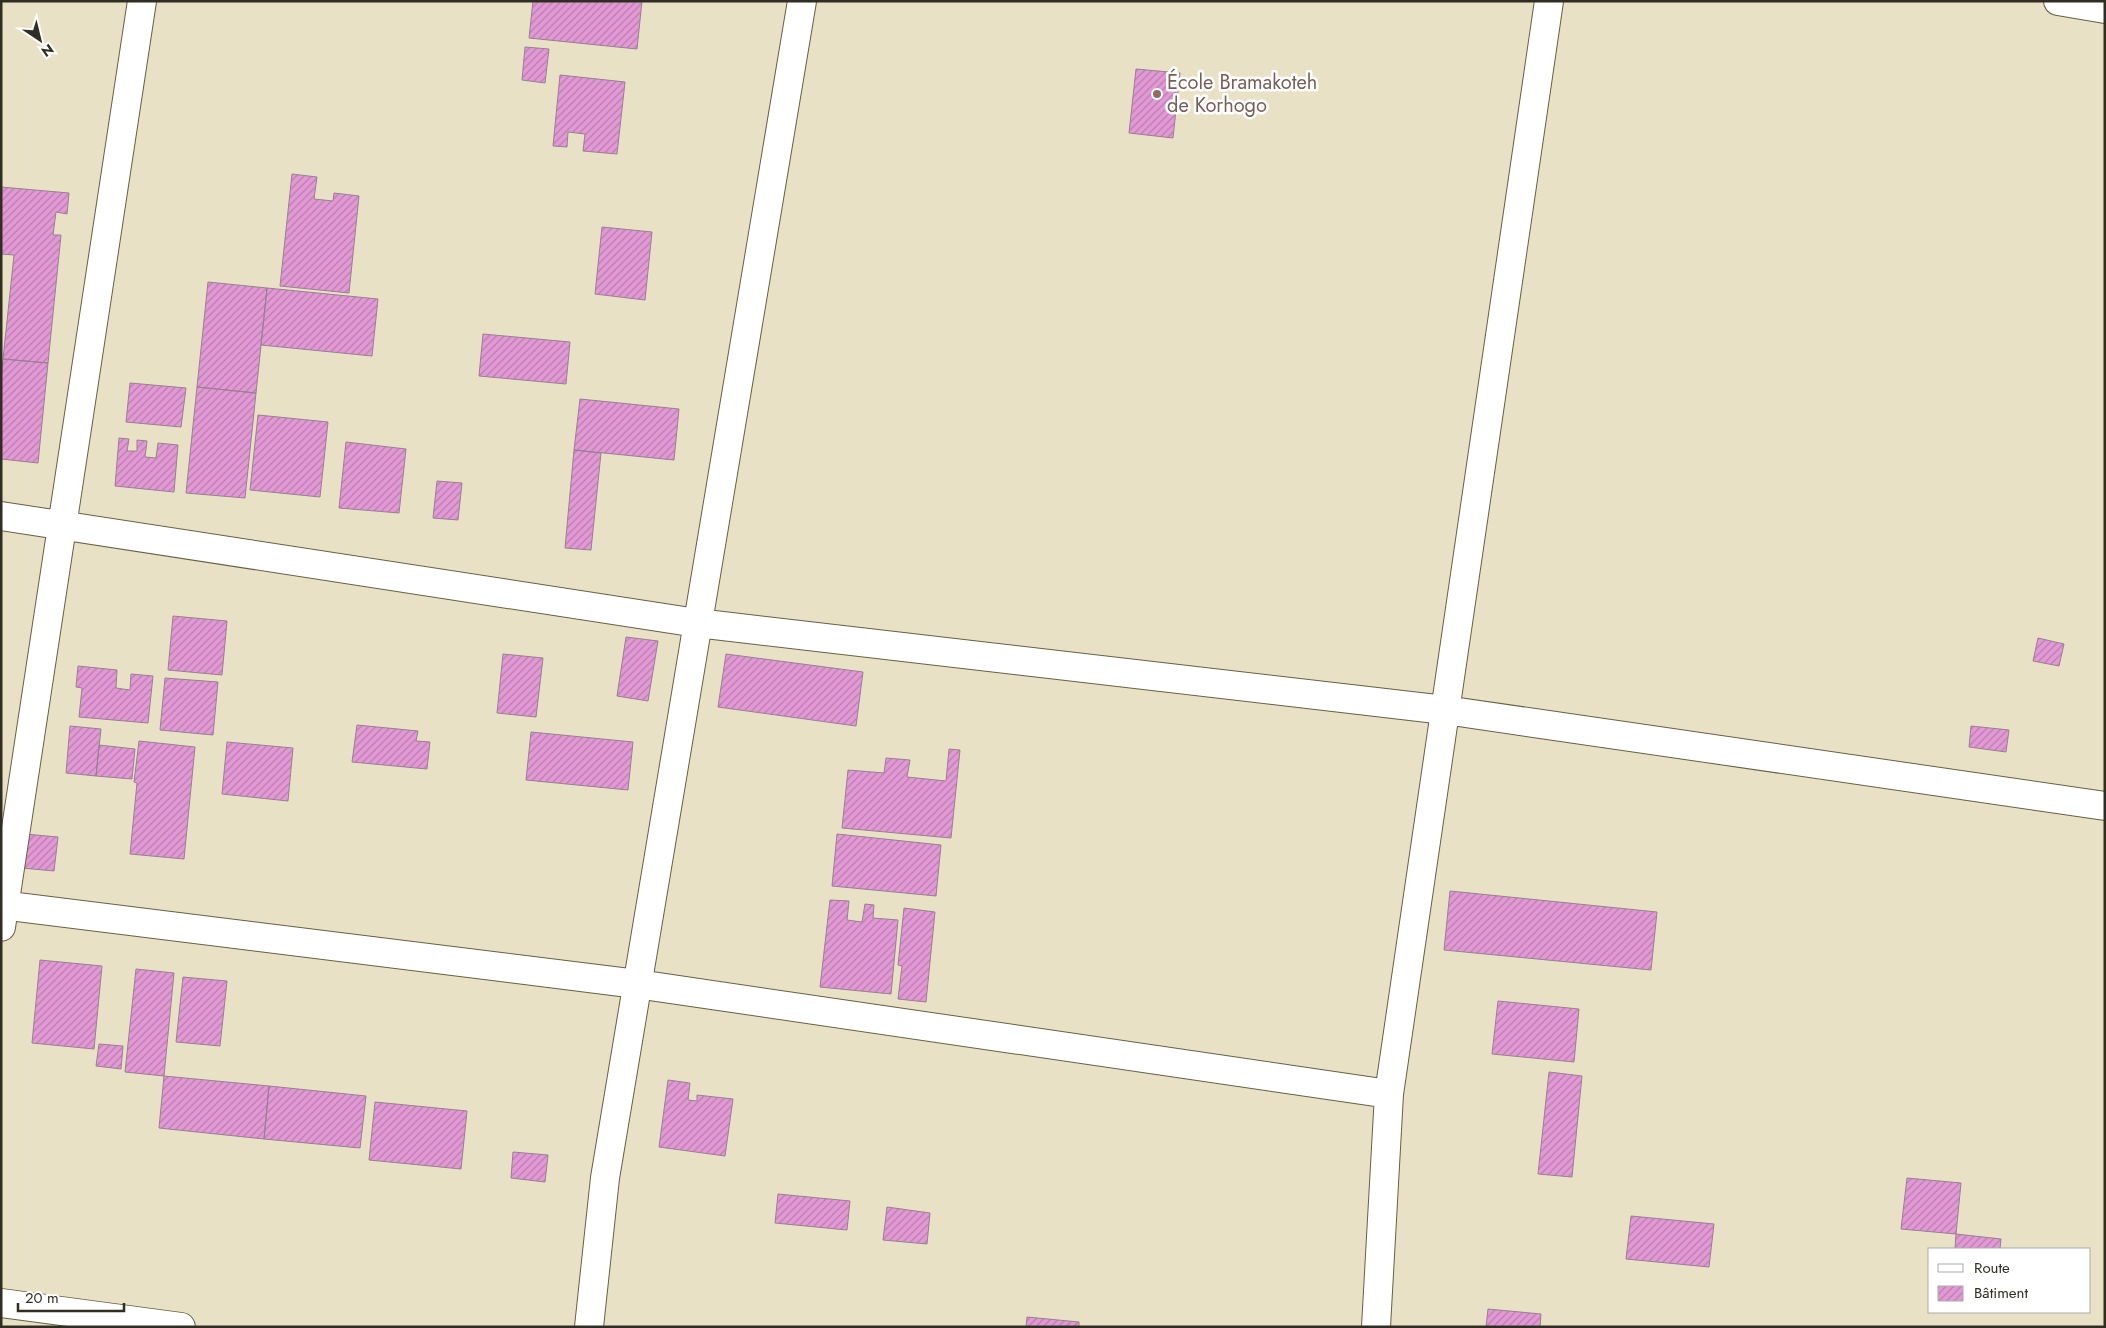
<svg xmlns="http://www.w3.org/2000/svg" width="2106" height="1328" viewBox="0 0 2106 1328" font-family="Jost,sans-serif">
<defs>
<pattern id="building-hatch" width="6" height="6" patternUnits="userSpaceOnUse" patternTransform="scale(1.25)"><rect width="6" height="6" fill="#e299d5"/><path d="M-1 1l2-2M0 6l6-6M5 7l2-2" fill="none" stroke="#b87dac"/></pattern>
</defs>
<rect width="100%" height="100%" fill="#e9e1c5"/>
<path fill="url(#building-hatch)" stroke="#978092" d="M533 1H642L637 49 529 38Z
M525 47 549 49 545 83 522 80Z
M1136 69 1180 73 1173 138 1129 133Z
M560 75 625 82 617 154 583 151 585 134 568 132 567 147 553 146Z
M292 174 317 177 314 199 333 201 334 193 359 196 349 293 280 286Z
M1 187 69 193 67 214 56 212 53 235H61L48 363 3 359 14 255 1 254Z
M602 227 652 232 645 300 595 294Z
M208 282 267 288 256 393 197 387Z
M267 288 378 299 372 356 261 345Z
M483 334 570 342 566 384 479 376Z
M3 359 48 363 38 463 1 459V381Z
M130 383 186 388 181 427 126 422Z
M197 387 256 393 245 498 186 493Z
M580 399 679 409 674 460 574 450Z
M258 415 328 422 320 497 250 490Z
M119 438 129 439 127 451H137V440L147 441 145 457 156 458 158 443 178 445 174 492 115 486Z
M346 442 406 449 399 513 339 508Z
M574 450 601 453 591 550 565 548Z
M437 481 462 483 458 520 433 518Z
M173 616 227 621 222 675 168 670Z
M626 637 658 641 648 701 617 696Z
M2038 638 2064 644 2059 666 2033 661Z
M503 654 543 658 536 717 497 713Z
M726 654 863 672 856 726 718 707Z
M78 666 117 670 116 688 130 690 131 674 153 676 148 723 79 717 82 688 76 687Z
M165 678 218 682 213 735 160 730Z
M357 725 418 731 416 741 430 742 427 769 352 762Z
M70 726 101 729 96 776 66 773Z
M1971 726 2009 730 2006 752 1969 747Z
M531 732 633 742 628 790 526 780Z
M139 741 195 747 184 859 130 854 137 783 134 782Z
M227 742 293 748 288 801 222 794Z
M99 745 135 749 132 779 96 776Z
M949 749 960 750 951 838 842 828 848 770 884 773 886 758 910 760 907 777 946 781Z
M25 834 58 837 54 871 22 868Z
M837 834 941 845 936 896 832 886Z
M1450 891 1657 912 1651 970 1444 950Z
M830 900 849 901 847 920 862 922 865 904 874 905 873 918 898 920 891 994 820 987Z
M904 908 935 912 926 1002 898 999 902 966 898 965Z
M40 960 102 966 94 1049 32 1043Z
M136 969 174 973 164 1076 125 1072Z
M183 977 227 981 220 1046 176 1042Z
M1498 1001 1579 1009 1574 1062 1492 1054Z
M99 1044 123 1046 121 1069 96 1066Z
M1549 1072 1582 1076 1572 1177 1538 1174Z
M164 1076 269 1086 264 1139 159 1128Z
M668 1080 690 1083 688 1100 697 1101V1095L733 1099 725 1156 659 1147Z
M269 1086 366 1096 360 1148 264 1139Z
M375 1102 467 1111 461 1169 369 1160Z
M513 1152 548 1155 545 1182 511 1178Z
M1907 1178 1961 1183 1956 1234 1901 1229Z
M778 1194 850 1201 847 1230 775 1223Z
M887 1207 930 1213 927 1244 883 1240Z
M1631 1216 1714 1224 1709 1267 1626 1259Z
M1956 1234 2001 1239 2000 1249H1955Z
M1488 1309 1541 1314 1540 1327H1486Z
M1027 1317 1079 1322V1327H1026Z"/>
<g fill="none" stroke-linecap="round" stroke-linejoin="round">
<g stroke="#665f46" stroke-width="30">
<path id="minor" d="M2058 1 2105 9
M1 516 697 623 1445 710 2105 806
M1 905 637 984 1389 1094
M1 927 142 1
M1 1303 181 1327
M589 1327 605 1178 802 1
M1376 1327 1389 1094 1549 1"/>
</g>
<use href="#minor" stroke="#fff" stroke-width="28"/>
</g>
<circle fill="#8d6e63" stroke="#fff" stroke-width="2" cx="1157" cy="94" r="5"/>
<g text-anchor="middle" stroke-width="5" stroke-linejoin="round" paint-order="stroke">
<g font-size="20" fill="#785e54" stroke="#fff" text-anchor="start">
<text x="1167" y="89">École Bramakoteh<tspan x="1167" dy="23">de Korhogo</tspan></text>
</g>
</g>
<rect width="2106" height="1328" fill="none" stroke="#302d22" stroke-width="5"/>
<rect x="1928" y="1248" width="162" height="65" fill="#ffffff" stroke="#acaba7"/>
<rect x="1938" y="1264" width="25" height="8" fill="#ffffff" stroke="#acaba7"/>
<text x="1974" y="1273" font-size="15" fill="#302d22">Route</text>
<rect x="1938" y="1286" width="25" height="15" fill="url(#building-hatch)" stroke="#acaba7"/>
<text x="1974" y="1298" font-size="15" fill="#302d22">Bâtiment</text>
<g transform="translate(40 40) rotate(145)" stroke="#ffffff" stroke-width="4" paint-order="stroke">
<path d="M0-4L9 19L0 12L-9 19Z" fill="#302d22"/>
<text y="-8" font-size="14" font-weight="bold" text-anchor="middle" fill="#302d22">N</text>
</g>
<path d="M18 1303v8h106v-8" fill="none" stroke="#302d22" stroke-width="2.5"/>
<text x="25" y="1303" font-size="15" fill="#302d22" stroke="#ffffff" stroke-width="4" paint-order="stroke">20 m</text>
</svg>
